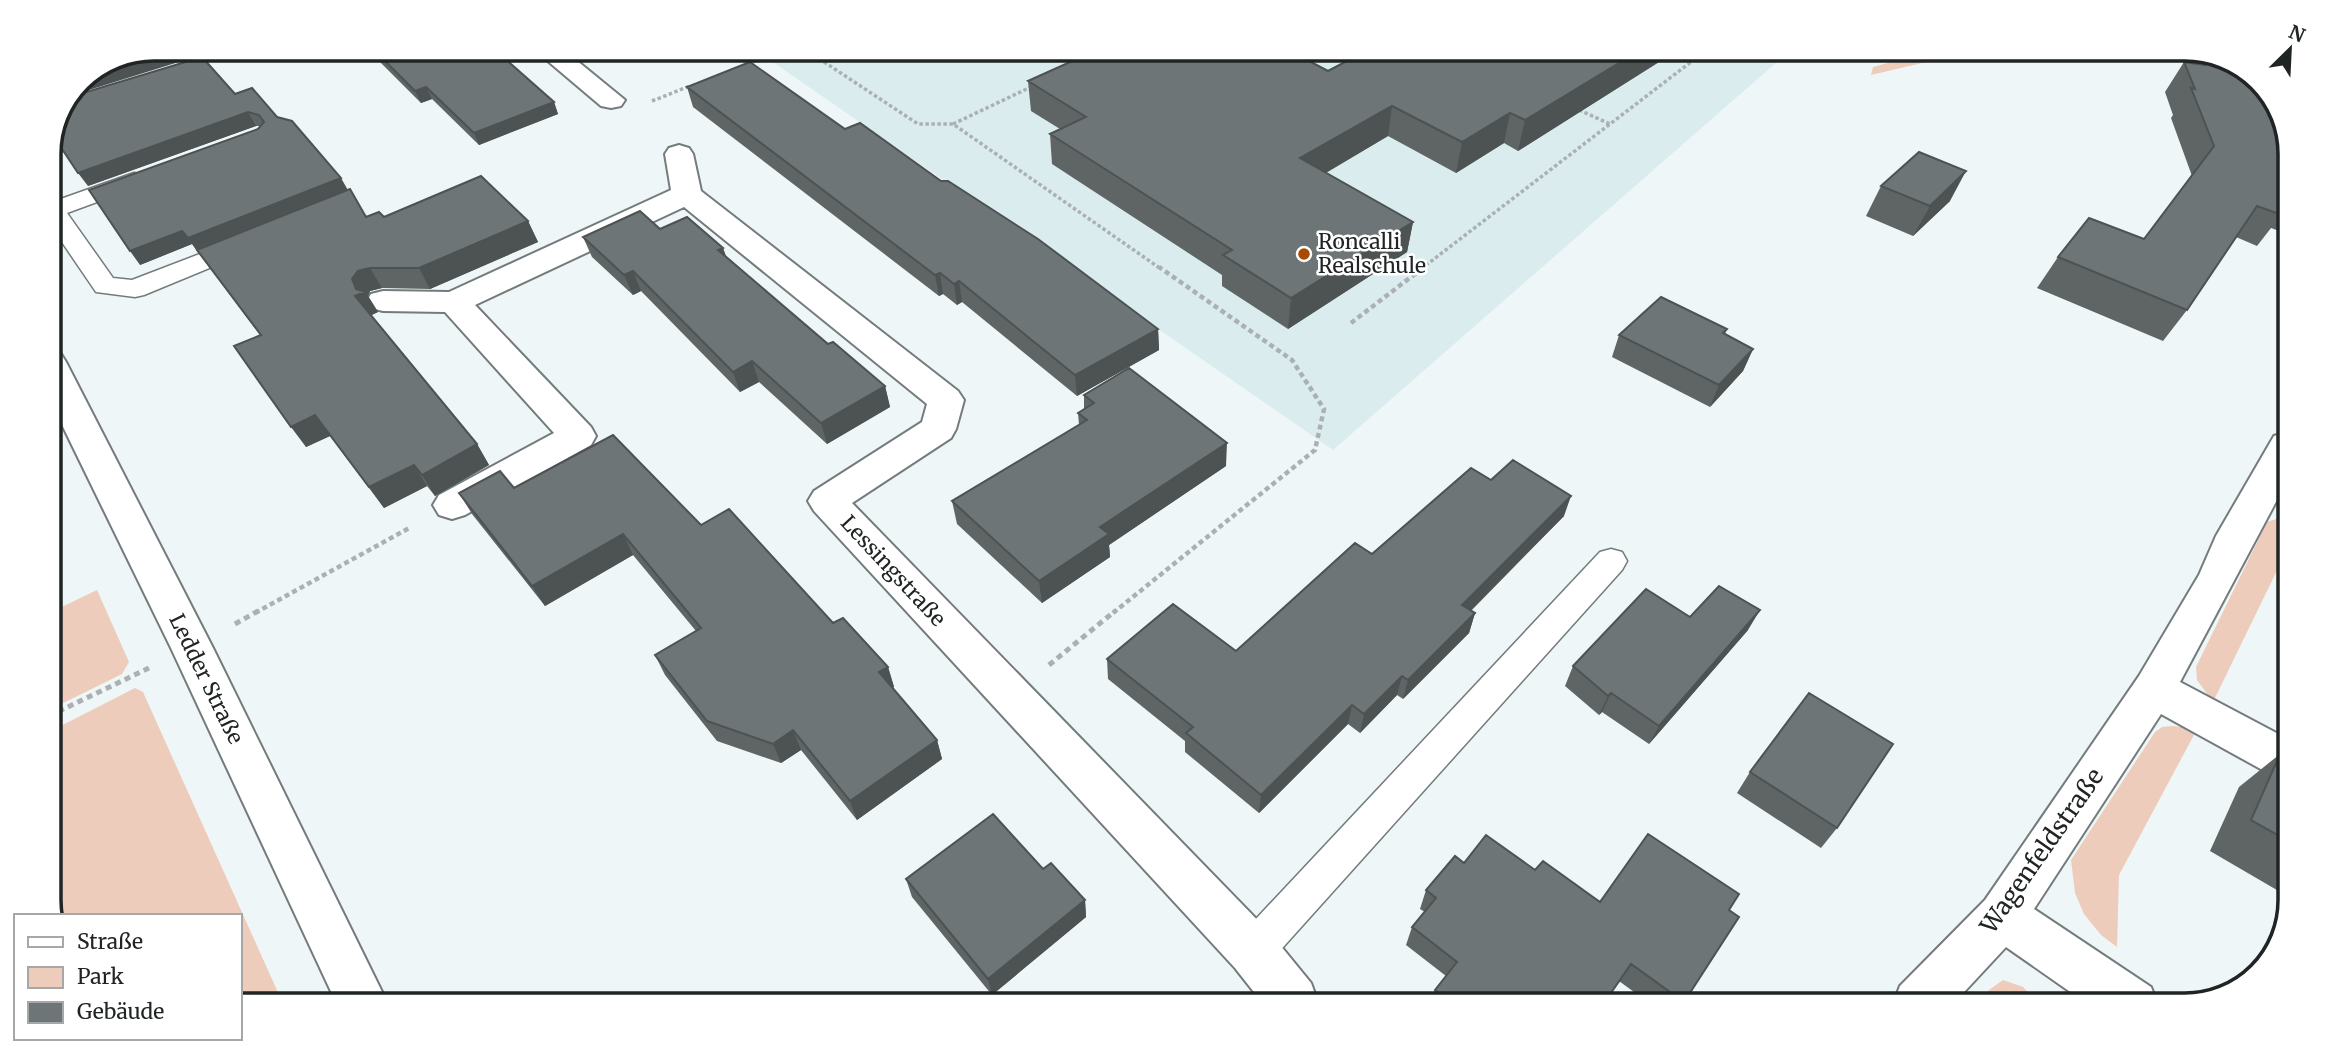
<svg xmlns="http://www.w3.org/2000/svg" width="2339" height="1054" viewBox="0 0 2339 1054" font-family="Merriweather,serif">
<rect width="100%" height="100%" fill="#eef6f7"/>
<path fill="#dbecee" d="M757 51 1785 55 1333 450Z"/>
<path fill="#ecb" d="M1913 56H1952L1871 75 1873 67Z
M2286 516V552L2213 702 2197 680 2196 667 2267 522Z
M97 590 129 662 122 674 49 710V613Z
M135 688 143 692 280 997H240V916H53L49 907V732Z
M2172 726 2183 727 2195 733 2119 875 2117 947 2101 935 2084 914 2075 893 2071 860 2155 732 2162 727Z
M2003 980 2023 987 2040 1004H1979L1989 990Z"/>
<g fill="none" stroke-linecap="round" stroke-linejoin="round">
<g stroke="#747b7c" stroke-width="3">
<path id="service" d="M134 173 143 175 146 180 143 185 67 213 113 278 132 280 244 237 253 240 257 245 253 250 144 295 135 297 96 292 49 223V198L58 200Z
M1611 549 1622 552 1627 561 1622 570 1267 965 1253 971 1239 965 1233 951 1239 937 1600 552Z"/>
</g>
<g stroke="#747b7c" stroke-width="4">
<path id="minor" d="M536 51H565L625 100 621 106 611 108 601 106Z
M679 145 689 148 693 154 701 191 958 391 964 400 956 429 951 438 852 503 1271 934 1311 983 1318 1002 1261 1001 1235 968 814 511 808 501 814 491 922 422 927 404 684 207 475 305 591 427 596 436 591 445 465 515 452 519 439 515 433 505 439 495 554 433 445 312 383 311 371 308 367 301 371 294 383 291 449 292 671 190 665 154 669 148Z
M2287 432 2286 483 2180 682 2284 737 2283 778 2268 773 2161 714 2034 909 2151 987 2158 1005H2089L2006 947 1953 1004H1893L1900 986 1985 900 2139 676 2199 575 2216 536 2274 436Z"/>
</g>
<g stroke="#747b7c" stroke-width="4">
<path id="secondary" d="M49 351 61 354 66 362 213 648 385 998H334L171 648 49 398Z"/>
</g>
<path stroke="#abb1b2" stroke-width="3.5" stroke-dasharray="3.5 2.5" stroke-linecap="butt" d="M809 52 918 124H953L1161 269
M747 64 766 57 796 52
M652 101 690 86
M1579 110 1610 124
M953 124 1033 86
M1421 269 1700 55"/>
<path stroke="#abb1b2" stroke-width="4.5" stroke-dasharray="5 3.5" stroke-linecap="butt" d="M1351 323 1424 267
M255 613 411 527
M1113 613 1315 450 1324 409 1292 360 1159 267"/>
<path stroke="#abb1b2" stroke-width="5" stroke-dasharray="6 4.5" stroke-linecap="butt" d="M235 624 258 611
M1049 665 1115 611
M49 716 149 668"/>
<use href="#service" fill="#fff" fill-rule="evenodd"/>
<use href="#minor" fill="#fff" fill-rule="evenodd"/>
<use href="#secondary" fill="#fff" fill-rule="evenodd"/>
</g>
<path fill="#5f6565" d="M368 50H495L554 102 558 114 479 145 432 99 421 103Z
M1670 55 1518 151 1504 143 1456 173 1388 136 1326 173 1413 222 1407 252 1288 329 1222 286V275L1052 164 1050 134 1060 129 1031 111 1028 81 1328 71Z
M2204 61 2290 148 2289 223 2282 232 2271 228 2257 246 2236 237 2187 310 2163 341 2037 288 2058 257 2144 239 2192 176 2171 118 2173 115 2165 92 2184 62 2201 65Z
M687 87 845 129 1158 329 1159 350 1077 396 962 302 957 305 943 294 939 296 693 107Z
M235 94 277 117 348 190 366 217H384L528 221 538 242 430 289 382 288 370 291 368 296 378 312 371 315 477 444 489 465 435 496 427 486 384 508 330 436 306 447 260 335 192 244 140 265 260 126H256L88 186Z
M1881 186 1950 201 1913 236 1866 216Z
M660 229 723 248 726 256 828 344 885 386 890 407 827 444 759 382 740 392 641 291 633 295 592 257 583 237Z
M1727 329 1725 334 1753 349 1743 371 1710 407 1612 357 1619 335Z
M1084 395 1226 466 1109 545 1110 557 1042 603 957 524 952 501 1079 425 1078 413 1084 409Z
M1491 480 1564 516 1471 611 1475 613 1469 633 1403 699 1397 695 1360 733 1348 724 1259 813 1185 752V741L1108 679 1107 659 1236 651Z
M514 488 701 525 833 623 888 667 894 687 892 688 937 740 942 759 857 820 801 750 781 763 717 741 665 675 655 655 696 631 633 555 545 606 472 514 459 493Z
M1690 617 1748 630 1649 744 1602 712 1599 715 1565 686 1573 666Z
M2280 754 2284 757 2282 893 2210 851 2239 787Z
M1750 772 1837 828 1821 848 1737 793Z
M1464 863 1535 870 1600 902 1729 910 1739 917 1684 1003H1649L1619 981 1604 1003 1431 1002 1435 990 1446 976 1406 945 1412 927 1425 912 1420 909 1426 890Z
M1043 869 1085 900 1086 917 992 995 912 897 906 879Z"/>
<path fill="#4d5253" d="M170 49H194L198 56 73 95 80 80 109 68Z
M1632 55H1670L1518 151 1525 120Z
M426 87 432 99 421 103 415 91Z
M554 102 558 114 479 145 474 133Z
M1392 106 1388 136 1298 189 1300 158Z
M248 112 256 126 88 186 78 173Z
M1510 113 1504 143 1456 173 1462 142Z
M1966 171 1950 201 1913 236 1930 206Z
M341 178 349 192 197 251 188 238Z
M528 221 538 242 430 289 419 268Z
M1413 222 1407 252 1288 329 1291 298Z
M182 231 192 244 140 265 130 251Z
M723 248 730 269 718 250Z
M370 268 382 288 370 291 368 296 378 312 368 317 355 296 356 289 352 279 358 271Z
M633 271 641 291 633 295 624 275Z
M940 273 943 294 939 296 935 275Z
M959 281 962 302 957 305 954 284Z
M1158 329 1159 350 1077 396 1075 375Z
M1753 349 1743 371 1710 407 1719 385Z
M752 361 759 382 740 392 733 372Z
M885 386 890 407 827 444 821 423Z
M315 415 330 436 306 447 291 427Z
M1227 443 1226 466 1109 545 1110 557 1042 603 1039 581 1100 527Z
M477 444 489 465 435 496 422 475Z
M414 465 427 486 384 508 369 487Z
M1571 496 1564 516 1456 625 1462 605Z
M623 534 633 555 545 606 532 586Z
M1760 610 1748 630 1649 744 1659 726Z
M1475 613 1469 633 1403 699 1408 680Z
M888 667 894 687 885 692 879 672Z
M1402 676 1397 695 1360 733 1364 714Z
M1611 693 1602 712 1599 715 1608 696Z
M1352 705 1348 724 1259 813 1261 795Z
M793 730 801 750 781 763 773 744Z
M937 740 942 759 857 820 850 801Z
M1085 900 1086 917 992 995 988 979Z"/>
<path fill="#6e7576" stroke="#4d5253" stroke-width="2" d="M154 49H170L109 68Z
M374 50H495L554 102 474 133 426 87 415 91Z
M1090 53H1294L1328 71 1360 54 1632 55 1525 120 1510 113 1462 142 1392 106 1300 158 1413 222 1291 298 1223 255 1232 250 1050 134 1086 117 1028 81Z
M202 57 235 94 252 88 277 117 292 121 341 178 188 238 182 231 130 251 89 190 258 129 264 122 259 115 248 112 78 173 54 137 73 96Z
M2204 61 2235 65 2272 96 2290 148 2289 202 2282 215 2257 206 2187 310 2058 257 2089 218 2144 239 2214 146 2191 88 2195 89 2184 62 2205 65Z
M750 62 845 129 860 123 941 181H948L1038 239 1158 329 1075 375 959 281 954 284 940 273 935 275 687 87Z
M1919 152 1966 171 1930 206 1881 186Z
M481 176 528 221 419 268H370L358 271 352 279 356 289 365 292 355 296 477 444 422 475 414 465 369 487 315 415 291 427 234 346 261 335 197 250 350 189 366 217 379 212 384 217Z
M640 211 660 229 687 217 723 248 718 250 828 344 833 342 885 386 821 423 752 361 733 372 633 271 624 275 583 237Z
M1661 297 1727 329 1723 333 1753 349 1719 385 1619 335Z
M1129 368 1227 443 1100 527 1109 534 1039 581 952 501 1087 420 1078 413 1094 403 1084 395Z
M613 435 701 525 729 509 833 623 843 618 888 667 879 672 937 740 850 801 793 730 773 744 707 721 655 655 701 628 623 534 532 586 459 493 500 471 514 488Z
M1513 460 1571 496 1462 605 1475 613 1408 680 1402 676 1364 714 1352 705 1261 795 1186 733 1193 727 1107 659 1173 604 1236 651 1355 543 1372 554 1471 468 1491 480Z
M1719 586 1760 610 1659 726 1611 693 1608 696 1573 666 1646 589 1690 617Z
M1809 693 1893 744 1837 828 1750 772Z
M2280 754 2284 757 2283 838 2251 820Z
M993 814 1043 869 1051 863 1085 900 988 979 906 879Z
M1648 834 1739 894 1729 910 1739 917 1684 1002 1631 964 1604 1003 1450 1002 1435 990 1457 962 1412 927 1436 898 1426 890 1455 856 1464 863 1486 835 1535 870 1543 861 1600 902Z"/>
<circle fill="#aa4903" stroke="#fff" stroke-width="2.5" cx="1304" cy="254" r="7"/>
<g text-anchor="middle" stroke-width="5" stroke-linejoin="round" paint-order="stroke">
<g font-size="21" fill="#212424" stroke="#fff" text-anchor="start">
<text x="1318" y="249">Roncalli<tspan x="1318" dy="24">Realschule</tspan></text>
</g>
<g font-size="21" fill="#212424" stroke="#fff">
<text transform="translate(893 571) rotate(47)" y="7">Lessingstraße</text>
<text transform="translate(206 679) rotate(64)" y="7">Ledder Straße</text>
</g>
<g font-size="24" fill="#212424" stroke="#fff">
<text transform="translate(2042 851) rotate(-55)" y="8">Wagenfeldstraße</text>
</g>
</g>
<path d="M0 0H2339V1054H0ZM154 61H2185A93 93 0 0 1 2278 154V900A93 93 0 0 1 2185 993H154A93 93 0 0 1 61 900V154A93 93 0 0 1 154 61Z" fill="#fff" fill-rule="evenodd"/>
<path fill="none" stroke="#212424" stroke-width="3.5" d="M154 61H2185A93 93 0 0 1 2278 154V900A93 93 0 0 1 2185 993H154A93 93 0 0 1 61 900V154A93 93 0 0 1 154 61Z"/>
<rect x="14" y="914" width="228" height="126" fill="#ffffff" stroke="#a6a7a7" stroke-width="2"/>
<rect x="28" y="937" width="35" height="10" fill="#ffffff" stroke="#a6a7a7" stroke-width="2"/>
<text x="77" y="949" font-size="21" fill="#212424">Straße</text>
<rect x="28" y="967" width="35" height="21" fill="#eeccbb" stroke="#a6a7a7" stroke-width="2"/>
<text x="77" y="984" font-size="21" fill="#212424">Park</text>
<rect x="28" y="1002" width="35" height="21" fill="#6e7576" stroke="#a6a7a7" stroke-width="2"/>
<text x="77" y="1019" font-size="21" fill="#212424">Gebäude</text>
<g transform="translate(2290 49) rotate(24)" stroke="#ffffff" stroke-width="5" paint-order="stroke">
<path d="M0-5L12 26L0 18L-12 26Z" fill="#212424"/>
<text y="-10" font-size="19" font-weight="bold" text-anchor="middle" fill="#212424">N</text>
</g>
</svg>
